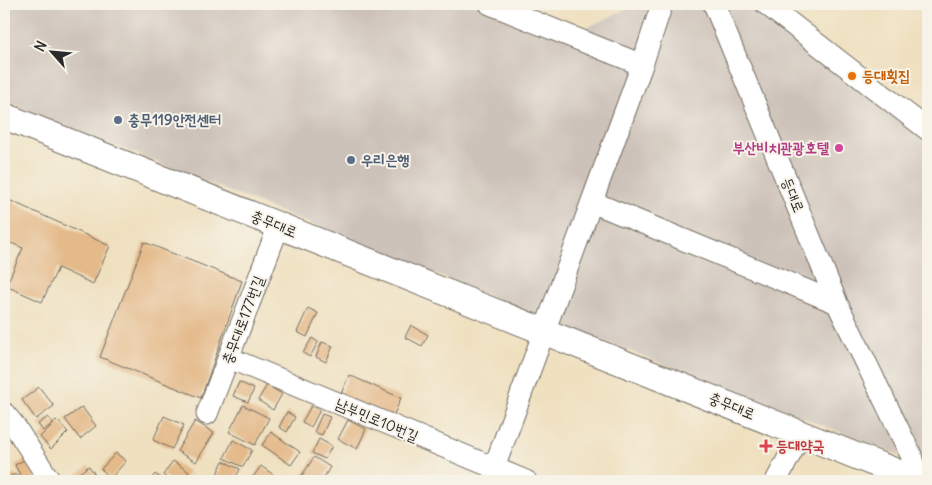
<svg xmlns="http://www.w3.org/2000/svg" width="932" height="485" viewBox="0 0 932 485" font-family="Delius,'Poor Story',sans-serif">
<rect width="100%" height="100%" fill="#f7f3e8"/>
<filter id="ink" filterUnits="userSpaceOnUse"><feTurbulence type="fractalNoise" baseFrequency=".02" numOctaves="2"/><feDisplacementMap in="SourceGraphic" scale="10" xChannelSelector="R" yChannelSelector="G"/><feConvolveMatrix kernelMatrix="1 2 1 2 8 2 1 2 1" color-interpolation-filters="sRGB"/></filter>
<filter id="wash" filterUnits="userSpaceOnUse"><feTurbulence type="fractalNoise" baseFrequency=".0096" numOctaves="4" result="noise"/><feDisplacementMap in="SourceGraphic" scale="20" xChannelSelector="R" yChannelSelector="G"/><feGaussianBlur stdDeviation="1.12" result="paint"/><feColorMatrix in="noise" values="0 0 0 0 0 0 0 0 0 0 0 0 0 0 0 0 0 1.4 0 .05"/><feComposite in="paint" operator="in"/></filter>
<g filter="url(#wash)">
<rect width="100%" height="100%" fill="#efe0c0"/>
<path fill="#cdc2b9" d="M4 4H523L584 29 637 4H759L928 140V466L557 323 4 101Z"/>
<g id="blocks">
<path fill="#e4ba8a" d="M9 200 110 246 93 284 58 268 42 302 6 286 23 248 4 240V211Z
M144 242 242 281 201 398 100 357Z
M308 308 318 313 307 337 297 332Z
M411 325 428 335 422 346 405 337Z
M312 338 318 342 310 357 303 353Z
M322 342 333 346 326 362 316 357Z
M349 375 401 398 390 424 338 401Z
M239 382 254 389 248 402 233 396Z
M267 385 282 394 273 410 258 400Z
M39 387 54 406 36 419 22 400Z
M243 405 269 418 255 445 229 432Z
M311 406 320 410 311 427 302 422Z
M82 407 96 426 80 439 65 419Z
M287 412 295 417 287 432 279 427Z
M322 414 330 417 322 435 314 432Z
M164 416 184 425 172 449 153 440Z
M48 417 53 423 43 431 38 424Z
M57 420 68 432 51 449 40 437Z
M348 420 366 429 357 449 338 439Z
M195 421 214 433 196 462 177 451Z
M271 432 300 452 291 465 262 445Z
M319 439 332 446 325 459 312 453Z
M233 440 252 450 243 467 224 458Z
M116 453 126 461 111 478 101 469Z
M314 457 330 467 322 481H308L301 477Z
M26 459 37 481H23L15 465Z
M173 461 189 472 183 481H171L163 475Z
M223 461 240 469 234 481H214Z
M89 466 99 481H70L69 480Z
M261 466 278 478 276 481H250Z
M16 474 18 481H4V479Z
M155 474 164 481H150Z
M190 475 202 481H187Z"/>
</g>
</g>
<g filter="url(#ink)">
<use href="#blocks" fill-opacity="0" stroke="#706a5f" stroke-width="1"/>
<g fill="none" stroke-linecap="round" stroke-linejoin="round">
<g stroke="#706a5f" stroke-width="23">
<path id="minor" d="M490 4 642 65
M714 4 837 303 911 455 917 480
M766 4 928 130
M592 202 837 303
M229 358 526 481
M4 413 14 425 50 481
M207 414 279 225
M494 468 642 65 662 4
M776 481 801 434"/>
</g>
<g stroke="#706a5f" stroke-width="28">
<path id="major" d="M4 116 919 481"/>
</g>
<use href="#minor" stroke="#fff" stroke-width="21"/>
<use href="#major" stroke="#fff" stroke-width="26"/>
</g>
</g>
<circle fill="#e8710a" stroke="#f7f3e8" stroke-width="2" cx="852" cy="76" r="5"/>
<g fill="#5c6f8a" stroke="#f7f3e8" stroke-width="2">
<circle cx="118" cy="120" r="5"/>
<circle cx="351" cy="160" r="5"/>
</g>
<circle fill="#d1479c" stroke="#f7f3e8" stroke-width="2" cx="839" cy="148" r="5"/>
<path fill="#e0444e" stroke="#f7f3e8" stroke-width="2" d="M763.5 438.5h5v5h5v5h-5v5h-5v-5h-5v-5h5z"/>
<g text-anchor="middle" stroke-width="4" stroke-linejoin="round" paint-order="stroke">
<g font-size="15" font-weight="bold" fill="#c56008" stroke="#f7f3e8" text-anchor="start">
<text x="862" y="81">등대횟집</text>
</g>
<g font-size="15" font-weight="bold" fill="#4e5e75" stroke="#f7f3e8" text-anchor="start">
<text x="128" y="125">충무119안전센터</text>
<text x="361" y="165">우리은행</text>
</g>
<g font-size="15" font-weight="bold" fill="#b23c85" stroke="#f7f3e8" text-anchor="end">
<text x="829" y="153">부산비치관광호텔</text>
</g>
<g font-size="15" fill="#2b2b2b" stroke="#f7f3e8">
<text transform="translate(793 195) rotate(68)" y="5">등대로</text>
<text transform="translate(274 224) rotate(22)" y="5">충무대로</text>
<text transform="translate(243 320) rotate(-69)" y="5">충무대로177번길</text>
<text transform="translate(732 406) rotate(22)" y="5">충무대로</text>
<text transform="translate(377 420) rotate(23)" y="5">남부민로10번길</text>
</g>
<g font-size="15" font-weight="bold" fill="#be3a42" stroke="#f7f3e8" text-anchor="start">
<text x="776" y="451">등대약국</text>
</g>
</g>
<rect width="932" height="485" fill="none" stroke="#f7f3e8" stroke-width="20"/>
<g transform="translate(52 52) rotate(297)" stroke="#f7f3e8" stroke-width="4" paint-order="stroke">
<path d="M0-4L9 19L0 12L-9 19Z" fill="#2b2b2b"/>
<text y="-8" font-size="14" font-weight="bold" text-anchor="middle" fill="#2b2b2b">N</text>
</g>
</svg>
